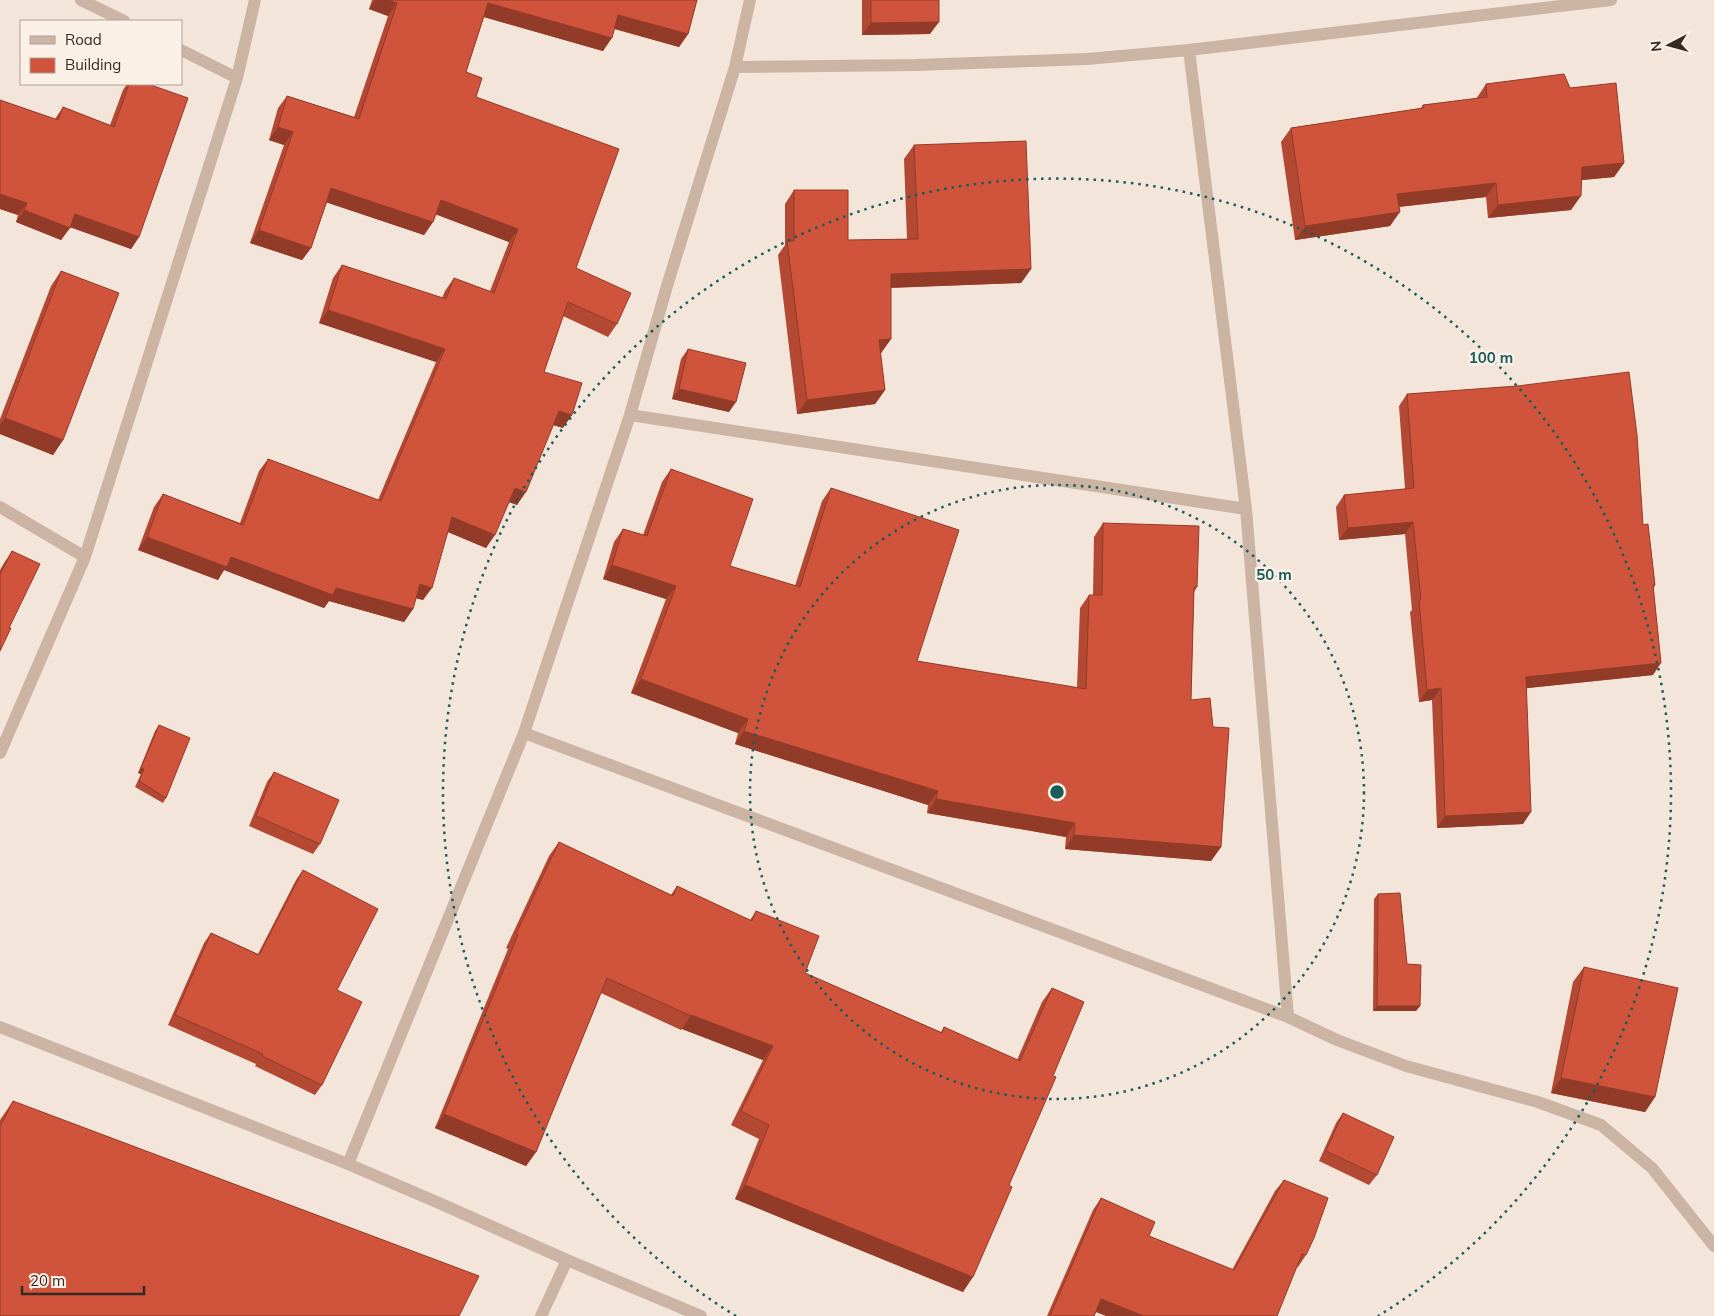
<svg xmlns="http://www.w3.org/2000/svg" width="1714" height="1316" viewBox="0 0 1714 1316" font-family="Mulish,sans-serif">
<rect width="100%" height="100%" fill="#f3e5d9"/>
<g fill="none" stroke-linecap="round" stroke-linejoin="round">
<path stroke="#ccb4a4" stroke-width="12" d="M81 0 124 21
M181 50 237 78
M1189 50 1246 509 1288 1017
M735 67 916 65 1087 59 1189 50 1611 0
M630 415 1246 509
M0 507 85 557
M524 733 1288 1017 1337 1040 1406 1066 1538 1102 1601 1125 1652 1168 1714 1246
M0 753 85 557 237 78 255 0
M0 1027 348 1164 439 1203 567 1260 701 1316
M348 1164 524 733 630 415 667 286 735 67 750 0
M541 1316 567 1260"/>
</g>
<path fill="#b34833" d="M372 0H697L688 34 679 47 614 29 603 51 484 17 466 72 476 97 576 268 617 324 608 337 563 316 544 372 563 428 553 425 517 505 509 502 486 548 448 532 423 600 416 598 413 609 404 622 329 601 324 608 224 570 218 580 138 550 154 507 163 494 240 523 259 471 268 459 378 500 436 362 319 323 333 278 342 265 442 298 445 291 454 278 490 291 509 242 436 214 433 222 424 235 327 202 311 248 302 260 250 243 284 145 269 140 278 108 287 96 354 117 388 16 369 9Z
M862 0H939L930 34 862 35Z
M127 84H148L139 237 131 249 70 227 61 240 16 222 18 215 0 209V100L55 119 63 107 110 125 123 90Z
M1486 84 1570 88 1624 163 1614 177 1581 180 1571 210 1488 218 1486 197 1399 207 1390 226 1295 240 1281 142 1291 128 1420 109 1423 105 1476 99Z
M914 145 1031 269 1021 283 891 288V339L881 353H880L885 390 875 404 797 414 778 255 785 245V204L794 190 848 240 907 239 904 159Z
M61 271 63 440 53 455 0 434V419L51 286Z
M688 349 729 412 672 399 681 359Z
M1407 394 1643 525 1655 585 1654 588 1653 675 1526 688 1523 824 1437 828 1432 700 1419 702 1410 612 1412 610 1405 534 1339 540 1336 507 1344 495 1405 489 1399 406Z
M671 469 730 566 795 586 822 501 831 488 917 661 1077 688 1080 608 1089 595H1093L1094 537 1103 523 1197 587 1194 592 1191 700 1221 847 1211 861 1065 849 1066 837 927 813 928 805 735 744 738 733 631 693 666 599 603 579 614 542 623 529 643 535 662 482Z
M12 551 9 628 0 651V570L4 563Z
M159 725 166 798 163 803 135 787 141 774 138 773 155 731Z
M274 772 320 844 313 854 249 826 267 782Z
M559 842 671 895 677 886 750 920 756 911 805 973 941 1032 944 1027 1017 1060 1042 1002 1052 988 1053 1076 1009 1185 963 1292 735 1199 759 1139 731 1125 763 1060 682 1029 681 1030 601 993 536 1152 526 1166 435 1128 508 949 506 948 549 856Z
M303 870 337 990 322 1085 315 1095 255 1066 256 1064 168 1025 204 943 211 933 258 954 296 880Z
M1378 894 1407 964 1420 1006 1416 1011H1373L1374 899Z
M1584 967 1655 1097 1645 1112 1551 1093 1573 982Z
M13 1101 0 1316V1120Z
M1343 1113 1377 1175 1369 1185 1319 1161 1336 1123Z
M1284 1180 1306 1255 1298 1267 1096 1312 1094 1316H1047L1093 1210 1101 1198 1149 1236 1232 1270 1275 1191Z"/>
<path fill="#923b29" d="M375 0H388L397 3 388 16 369 9Z
M488 3 612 38 603 51 480 16Z
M618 15 688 34 679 47 609 27Z
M939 22 930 34 862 35 871 23Z
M278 127 293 132 284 145 269 140Z
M1624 163 1614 177 1572 181 1582 167Z
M1496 183 1486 197 1388 208 1397 194Z
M331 188 433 222 424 235 322 201Z
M0 194 27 203 18 215 0 209Z
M1581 196 1571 210 1488 218 1498 205Z
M441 200 518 229 509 242 432 213Z
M24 210 70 228 61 240 16 222Z
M1400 212 1390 226 1295 240 1305 226Z
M75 214 139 237 131 249 67 226Z
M259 230 311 248 302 260 250 243Z
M1031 269 1021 283 881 288 891 274Z
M328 310 445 349 436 362 319 323Z
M891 339 881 353 869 354 879 340Z
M679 389 736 402 729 412 672 399Z
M885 390 875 404 797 414 807 400Z
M559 411 572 415 563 428 550 424Z
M5 418 63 440 53 455 0 434V425Z
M515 488 526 492 517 505 506 501Z
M452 517 495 535 486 548 443 530Z
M1413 522 1405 534 1339 540 1348 528Z
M147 537 231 557 413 609 404 622 329 601 324 608 224 570 218 580 138 550Z
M612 565 676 586 666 599 603 579Z
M420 584 432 588 423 600 411 597Z
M1661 663 1653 675 1518 689 1526 677Z
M641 679 748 719 738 733 631 693Z
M1441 688 1432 700 1419 702 1427 690Z
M744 731 938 791 928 805 735 744Z
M141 768 144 769 141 774 138 773Z
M936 799 1075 823 1066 837 927 813Z
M1531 812 1523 824 1437 828 1445 816Z
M1074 835 1221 847 1211 861 1065 849Z
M1377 1006H1420L1416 1011H1373Z
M691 1015 773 1046 763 1060 682 1029Z
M1561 1078 1655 1097 1645 1112 1551 1093Z
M444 1114 536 1152 526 1166 435 1128Z
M745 1185 973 1277 963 1292 735 1199Z
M1101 1299 1144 1316H1106L1093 1311Z"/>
<path fill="#d0543b" stroke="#923b29" d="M388 0H697L688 34 618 15 612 38 488 3 466 72 482 78 476 97 619 149 576 268 631 293 617 324 568 302 544 372 582 383 572 415 559 411 526 492 515 488 495 535 452 517 432 588 420 584 413 609 336 588 333 595 231 557 227 567 147 537 163 494 243 525 268 459 381 501 445 349 328 310 342 265 446 299 454 278 494 293 518 229 441 200 433 222 331 188 311 248 259 230 293 132 278 127 287 96 359 119 397 3Z
M871 0H939V22L871 23Z
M1564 74 1570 88 1616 83 1624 163 1582 167 1581 196 1498 205 1496 183 1397 194 1400 212 1305 226 1291 128 1423 108V105L1487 97 1486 84Z
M129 84H148L188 98 139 237 75 214 70 228 24 210 27 203 0 194V100L58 120 63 107 114 127Z
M1026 141 1031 269 891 274V339L879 340 885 390 807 400 787 241H794V190H848V240L918 239 914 145Z
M61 271 119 293 63 440 5 418Z
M688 349 746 363 736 402 679 389Z
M1629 372 1637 435 1643 525 1648 524 1655 585H1653L1661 663 1526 677 1531 812 1445 816 1441 688 1427 690 1419 600H1421L1413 522 1348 528 1344 495 1414 488 1407 394 1517 386Z
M671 469 753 499 730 566 800 587 831 488 959 530 917 661 1086 689 1089 595H1102L1103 523 1199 526 1197 587H1194L1191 700 1210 698 1213 727 1229 728 1221 847 1074 835 1075 823 936 799 938 791 744 731 748 719 641 679 676 586 612 565 623 529 647 536Z
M12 551 40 564 9 628H11L0 651V575Z
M159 725 190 738 166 798 139 781 144 769 141 768Z
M274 772 339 800 320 844 256 816Z
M559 842 673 896 677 886 752 921 756 911 819 936 805 973 942 1033 944 1027 1020 1061 1052 988 1084 1002 1053 1076 1056 1077 1009 1185 1012 1187 973 1277 745 1185 769 1125 741 1111 773 1046 691 1015V1016L607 978 536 1152 444 1114 518 935 516 934Z
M303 870 378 909 337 990 362 1002 322 1085 262 1056 263 1054 175 1015 211 933 259 955Z
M1400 893 1407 964 1421 965 1420 1006H1377L1378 894Z
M1584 967 1678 988 1655 1097 1561 1078Z
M13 1101 479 1276 459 1316H0V1127Z
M1343 1113 1394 1137 1377 1175 1326 1151Z
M1284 1180 1328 1198 1314 1238 1306 1255 1302 1254 1277 1316H1144L1101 1299 1094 1316H1050L1101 1198 1155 1222 1149 1236 1234 1270Z"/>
<g fill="none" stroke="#185c5c" stroke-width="2.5" stroke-dasharray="2.5 5">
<circle cx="1057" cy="792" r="307"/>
<path d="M736 1316A614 614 0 1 1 1378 1316"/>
</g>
<circle cx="1057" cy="792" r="8" fill="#185c5c" stroke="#fbf0e6" stroke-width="2.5"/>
<g font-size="15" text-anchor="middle" font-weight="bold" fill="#185c5c" stroke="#fbf0e6" stroke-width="5" stroke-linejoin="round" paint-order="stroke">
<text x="1491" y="363">100 m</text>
<text x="1274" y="580">50 m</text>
</g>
<rect x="20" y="20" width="162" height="65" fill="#fbf0e6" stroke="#ada199"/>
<rect x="30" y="36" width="25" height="8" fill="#ccb4a4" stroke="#ada199"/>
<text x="65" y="45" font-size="15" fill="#372a26">Road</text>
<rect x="30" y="58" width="25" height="15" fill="#d0543b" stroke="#ada199"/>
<text x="65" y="70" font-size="15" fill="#372a26">Building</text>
<g transform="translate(1669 45) rotate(264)" stroke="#fbf0e6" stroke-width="4" paint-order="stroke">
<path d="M0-4L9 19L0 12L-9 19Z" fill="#372a26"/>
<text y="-8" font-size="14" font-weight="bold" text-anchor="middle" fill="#372a26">N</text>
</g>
<path d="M22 1286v8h122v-8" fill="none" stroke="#372a26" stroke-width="2.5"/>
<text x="30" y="1286" font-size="15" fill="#372a26" stroke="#fbf0e6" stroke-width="4" paint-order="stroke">20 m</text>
</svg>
